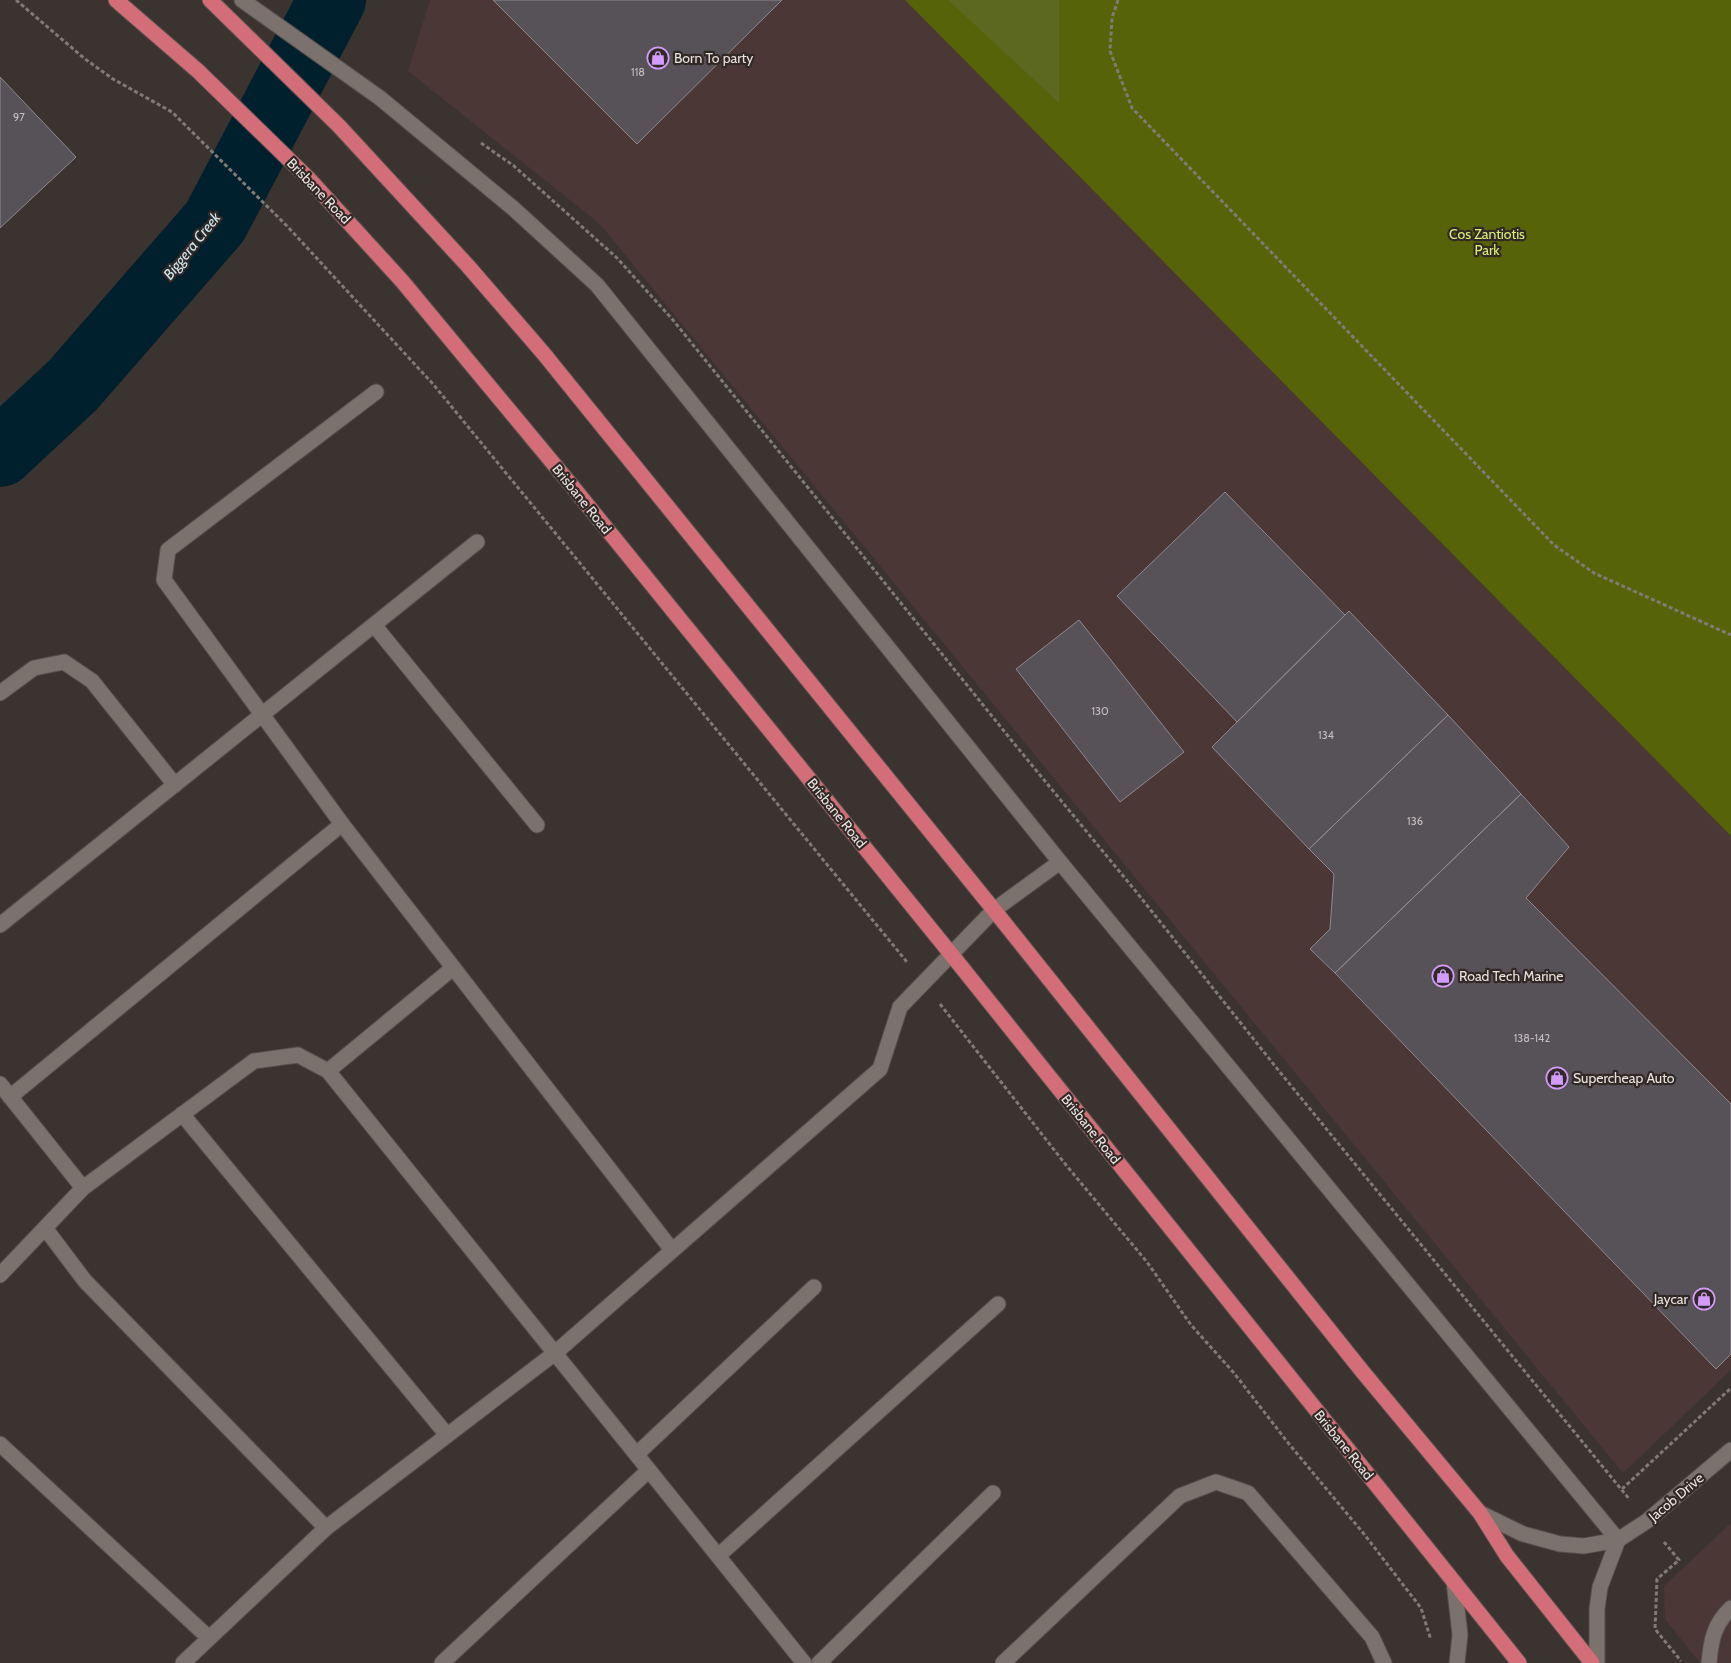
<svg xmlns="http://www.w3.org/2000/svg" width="1731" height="1663" viewBox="0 0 1731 1663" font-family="Cabin,sans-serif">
<rect width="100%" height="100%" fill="#3b3330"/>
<path fill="#4c3737" d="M430 0H905L1731 836V1370L1623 1473 600 224 408 71Z
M1731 1523V1663H1700L1665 1619 1664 1586Z"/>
<path fill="#576308" d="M905 0H1731V836Z"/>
<path fill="#5c6720" d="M948 0H1059V103Z"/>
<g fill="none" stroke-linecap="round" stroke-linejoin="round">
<path stroke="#00202d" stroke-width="68" d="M0 453 73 385 215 222 332 0"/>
</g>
<path fill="#575158" stroke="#908990" d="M493 0H782L637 144Z
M0 77 76 157 0 228Z
M1225 492 1345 615 1237 722 1117 596Z
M1349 611 1448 715 1309 849 1212 747Z
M1079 620 1184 752 1120 802 1016 669Z
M1448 715 1521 794 1335 973 1310 949 1330 929 1334 874 1309 849Z
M1521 794 1569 847 1526 898 1731 1104V1354L1716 1369 1335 973Z"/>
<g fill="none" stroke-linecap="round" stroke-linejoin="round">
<g stroke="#554f4c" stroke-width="17">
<path id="service" d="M242 0 380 98 514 209 597 285 1060 862 1618 1540
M374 625 537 825
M0 693 34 668 64 662 92 681 175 785
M0 925 477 542
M0 1084 83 1188
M10 1097 342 824 164 580 168 550 376 392
M182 1114 447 1435
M45 1228 85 1281 326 1528
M0 1275 83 1188 254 1061 298 1055 328 1071 804 1663
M0 1444 209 1638
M637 1454 814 1287
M718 1556 998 1304
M183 1663 326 1528 555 1353 880 1069 900 1007 994 910 1060 862
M442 1663 649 1470
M819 1663 993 1493
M1003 1663 1180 1496 1216 1482 1248 1493 1372 1637 1384 1663
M1709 1663C1711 1640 1714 1624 1731 1608"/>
</g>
<g stroke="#554f4c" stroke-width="17">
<path id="pedestrian" d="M342 824 672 1250
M328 1071 453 968"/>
</g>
<g stroke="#554f4c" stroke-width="17">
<path id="minor" d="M1480 1513 1523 1534 1560 1544 1584 1546 1618 1540 1647 1521 1731 1450
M1454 1582 1460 1635 1457 1663
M1597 1663V1609L1600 1587 1618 1540"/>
</g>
<g stroke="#554f4c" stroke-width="17">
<path id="trunk" d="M116 0 198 71 309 179 402 281 572 486 951 954 1519 1663
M210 0 339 126 468 266 544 354 994 910 1362 1371 1480 1513 1507 1556 1592 1663"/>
</g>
<path stroke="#817b78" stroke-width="3" stroke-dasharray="4 2.5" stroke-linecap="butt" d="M16 0 85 59 113 79 172 112 287 226 433 384 907 962
M1118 0 1112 18 1110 51 1132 108 1554 545 1594 573 1731 635
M481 143 514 166 617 258 673 320 1012 741 1138 894 1279 1071 1630 1500
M940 1004 1066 1165 1147 1262 1191 1325 1234 1373 1289 1444 1364 1534 1421 1608 1431 1640
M1622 1489 1731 1388
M1664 1542 1679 1560 1657 1579 1655 1629 1681 1661"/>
<use href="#service" stroke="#7b726e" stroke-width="15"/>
<use href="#pedestrian" stroke="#7b726e" stroke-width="15"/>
<use href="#minor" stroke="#7b726e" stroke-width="15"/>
<use href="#trunk" stroke="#d36d77" stroke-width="15"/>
</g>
<defs>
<g id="shop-ring" transform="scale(1.125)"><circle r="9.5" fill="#312926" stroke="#d39cfc" stroke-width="1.5"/><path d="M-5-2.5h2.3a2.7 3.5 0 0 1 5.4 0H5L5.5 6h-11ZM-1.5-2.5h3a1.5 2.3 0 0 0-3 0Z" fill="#d39cfc"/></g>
</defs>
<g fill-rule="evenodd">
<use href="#shop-ring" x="658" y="58"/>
<use href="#shop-ring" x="1443" y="976"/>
<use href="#shop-ring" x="1557" y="1078"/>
<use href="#shop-ring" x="1704" y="1299"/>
</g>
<g text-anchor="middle" stroke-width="4.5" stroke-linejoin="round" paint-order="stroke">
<g font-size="11" fill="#c3bebe">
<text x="638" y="76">118</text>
<text x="19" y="121">97</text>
<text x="1100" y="715">130</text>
<text x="1326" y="739">134</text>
<text x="1415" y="825">136</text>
<text x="1532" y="1042">138-142</text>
</g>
<g font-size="14" fill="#e7e2e0" stroke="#312926" text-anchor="start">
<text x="674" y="63">Born To party</text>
<text x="1459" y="981">Road Tech Marine</text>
<text x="1573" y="1083">Supercheap Auto</text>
<text x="1688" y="1304" text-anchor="end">Jaycar</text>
</g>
<g font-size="14" fill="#e7e2e0" stroke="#312926">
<text transform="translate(319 191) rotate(46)" y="5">Brisbane Road</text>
<text transform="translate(582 499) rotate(51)" y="5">Brisbane Road</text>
<text transform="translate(837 813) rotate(51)" y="5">Brisbane Road</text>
<text transform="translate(1091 1129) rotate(51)" y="5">Brisbane Road</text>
<text transform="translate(1344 1445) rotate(51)" y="5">Brisbane Road</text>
<text transform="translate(1676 1497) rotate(-40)" y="5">Jacob Drive</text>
</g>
<g font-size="14" fill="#dbf076" stroke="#312926">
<text x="1487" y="239">Cos Zantiotis<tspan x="1487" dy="16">Park</tspan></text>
</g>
<g font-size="15" font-style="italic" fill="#cee6f2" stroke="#312926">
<text transform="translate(192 246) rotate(-51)" y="5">Biggera Creek</text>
</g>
</g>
</svg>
